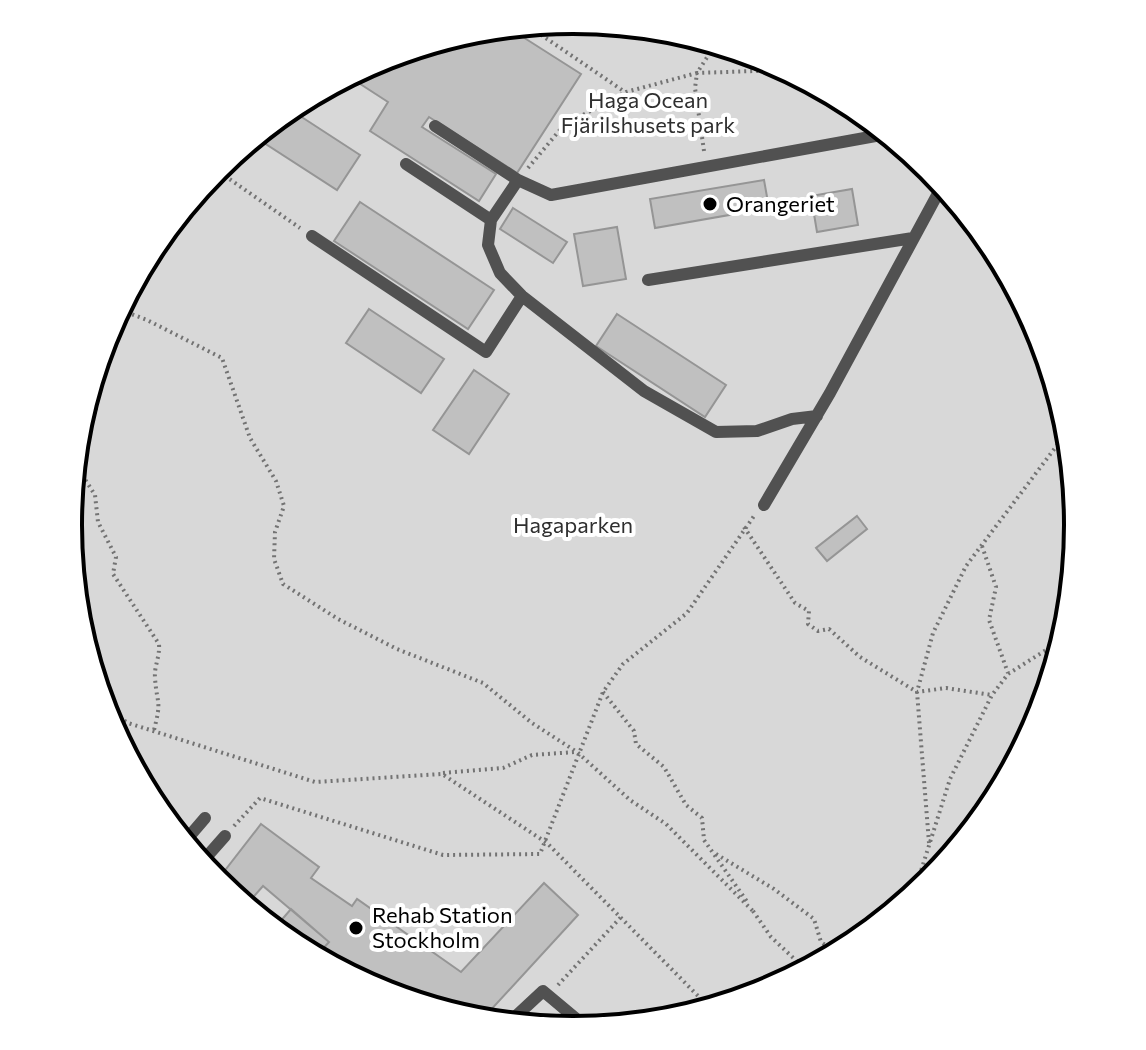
<svg xmlns="http://www.w3.org/2000/svg" width="1146" height="1050" viewBox="0 0 1146 1050" font-family="Commissioner,sans-serif">
<rect width="100%" height="100%" fill="#fff"/>
<path fill="#d8d8d8" d="M74 525a499 499 0 1 1 998 0a499 499 0 1 1-998 0Z"/>
<path fill="#c0c0c0" stroke="#959595" stroke-width="2" d="M515 32 581 74 517 173 429 117 422 127 496 174 479 201 370 131 388 102 351 78 380 58Z
M297 114 360 155 337 190 258 139Z
M764 180 769 208 655 228 650 199Z
M852 189 858 225 817 232 811 196Z
M360 202 494 290 468 329 334 241Z
M513 208 567 242 553 263 500 229Z
M617 227 626 279 583 286 574 234Z
M369 309 444 359 421 393 346 343Z
M617 314 726 385 705 417 596 346Z
M474 370 509 394 469 454 433 430Z
M857 516 867 529 827 561 816 548Z
M261 824 319 867 311 878 352 906 357 899 461 972 544 883 578 915 488 1013 424 1000 413 993 410 997 379 991 320 952 329 942 263 886 248 903 216 882Z
M291 909 329 942 320 952 278 924Z"/>
<g fill="none" stroke-linecap="round" stroke-linejoin="round">
<path stroke="#737373" stroke-width="4" stroke-dasharray="2 4" stroke-linecap="butt" d="M531 28 625 92
M704 46 712 51
M704 151 695 88 697 73 784 70
M528 168 564 125 626 92 697 73 713 48
M215 169 300 228
M121 310 147 320 222 358 250 438 276 481 284 506 275 532 274 559 283 584 338 619 397 649 483 683 532 723 577 752 630 800 666 824 753 911
M83 449 89 420 97 407 94 395
M79 470 95 495 98 522 116 557 113 574 159 644C160 657 154 666 155 678 157 706 162 699 154 730
M744 527 795 603 809 611 808 624 818 631 829 629 860 657 917 692 946 688 992 695
M982 546 996 587 989 620 1008 673
M603 692 634 731 636 744 664 767 686 805 702 818 704 840 748 903
M104 708 128 723 315 782 442 774 547 843 706 1004
M443 773 503 768 532 755 575 752
M234 826 260 798 443 855 540 854 603 692 623 664 687 613 754 516
M929 843 917 692 933 633 966 566 1061 440
M716 854 774 889 814 919 821 942 831 949
M914 893 950 779 992 695 1008 674 1054 645
M753 911 771 937 803 967
M558 985 622 916"/>
<path stroke="#515151" stroke-width="12" d="M435 126 518 180 491 220 488 245 500 273 522 296 644 391 716 432 757 431 792 419 817 416
M406 164 491 220
M518 180 551 195 881 135
M312 236 486 352 522 296
M648 280 913 238
M764 505 830 393 942 186
M187 839 205 818
M202 862 225 836
M514 1018 543 991 586 1027"/>
</g>
<g fill="#000" stroke="#fff" stroke-width="3">
<circle cx="710" cy="204" r="8"/>
<circle cx="356" cy="928" r="8"/>
</g>
<g text-anchor="middle" stroke-width="8" stroke-linejoin="round" paint-order="stroke">
<g font-size="22" fill="#2f2f2f" stroke="#fff">
<text x="648" y="108">Haga Ocean<tspan x="648" dy="25">Fjärilshusets park</tspan></text>
<text x="573" y="533">Hagaparken</text>
</g>
<g font-size="22" fill="#000" stroke="#fff" text-anchor="start">
<text x="726" y="212">Orangeriet</text>
<text x="372" y="923">Rehab Station<tspan x="372" dy="25">Stockholm</tspan></text>
</g>
</g>
<path d="M0 0H1146V1050H0ZM82 525a491 491 0 1 1 982 0a491 491 0 1 1-982 0Z" fill="#fff" fill-rule="evenodd"/>
<path fill="none" stroke="#000" stroke-width="4" d="M82 525a491 491 0 1 1 982 0a491 491 0 1 1-982 0Z"/>
</svg>
